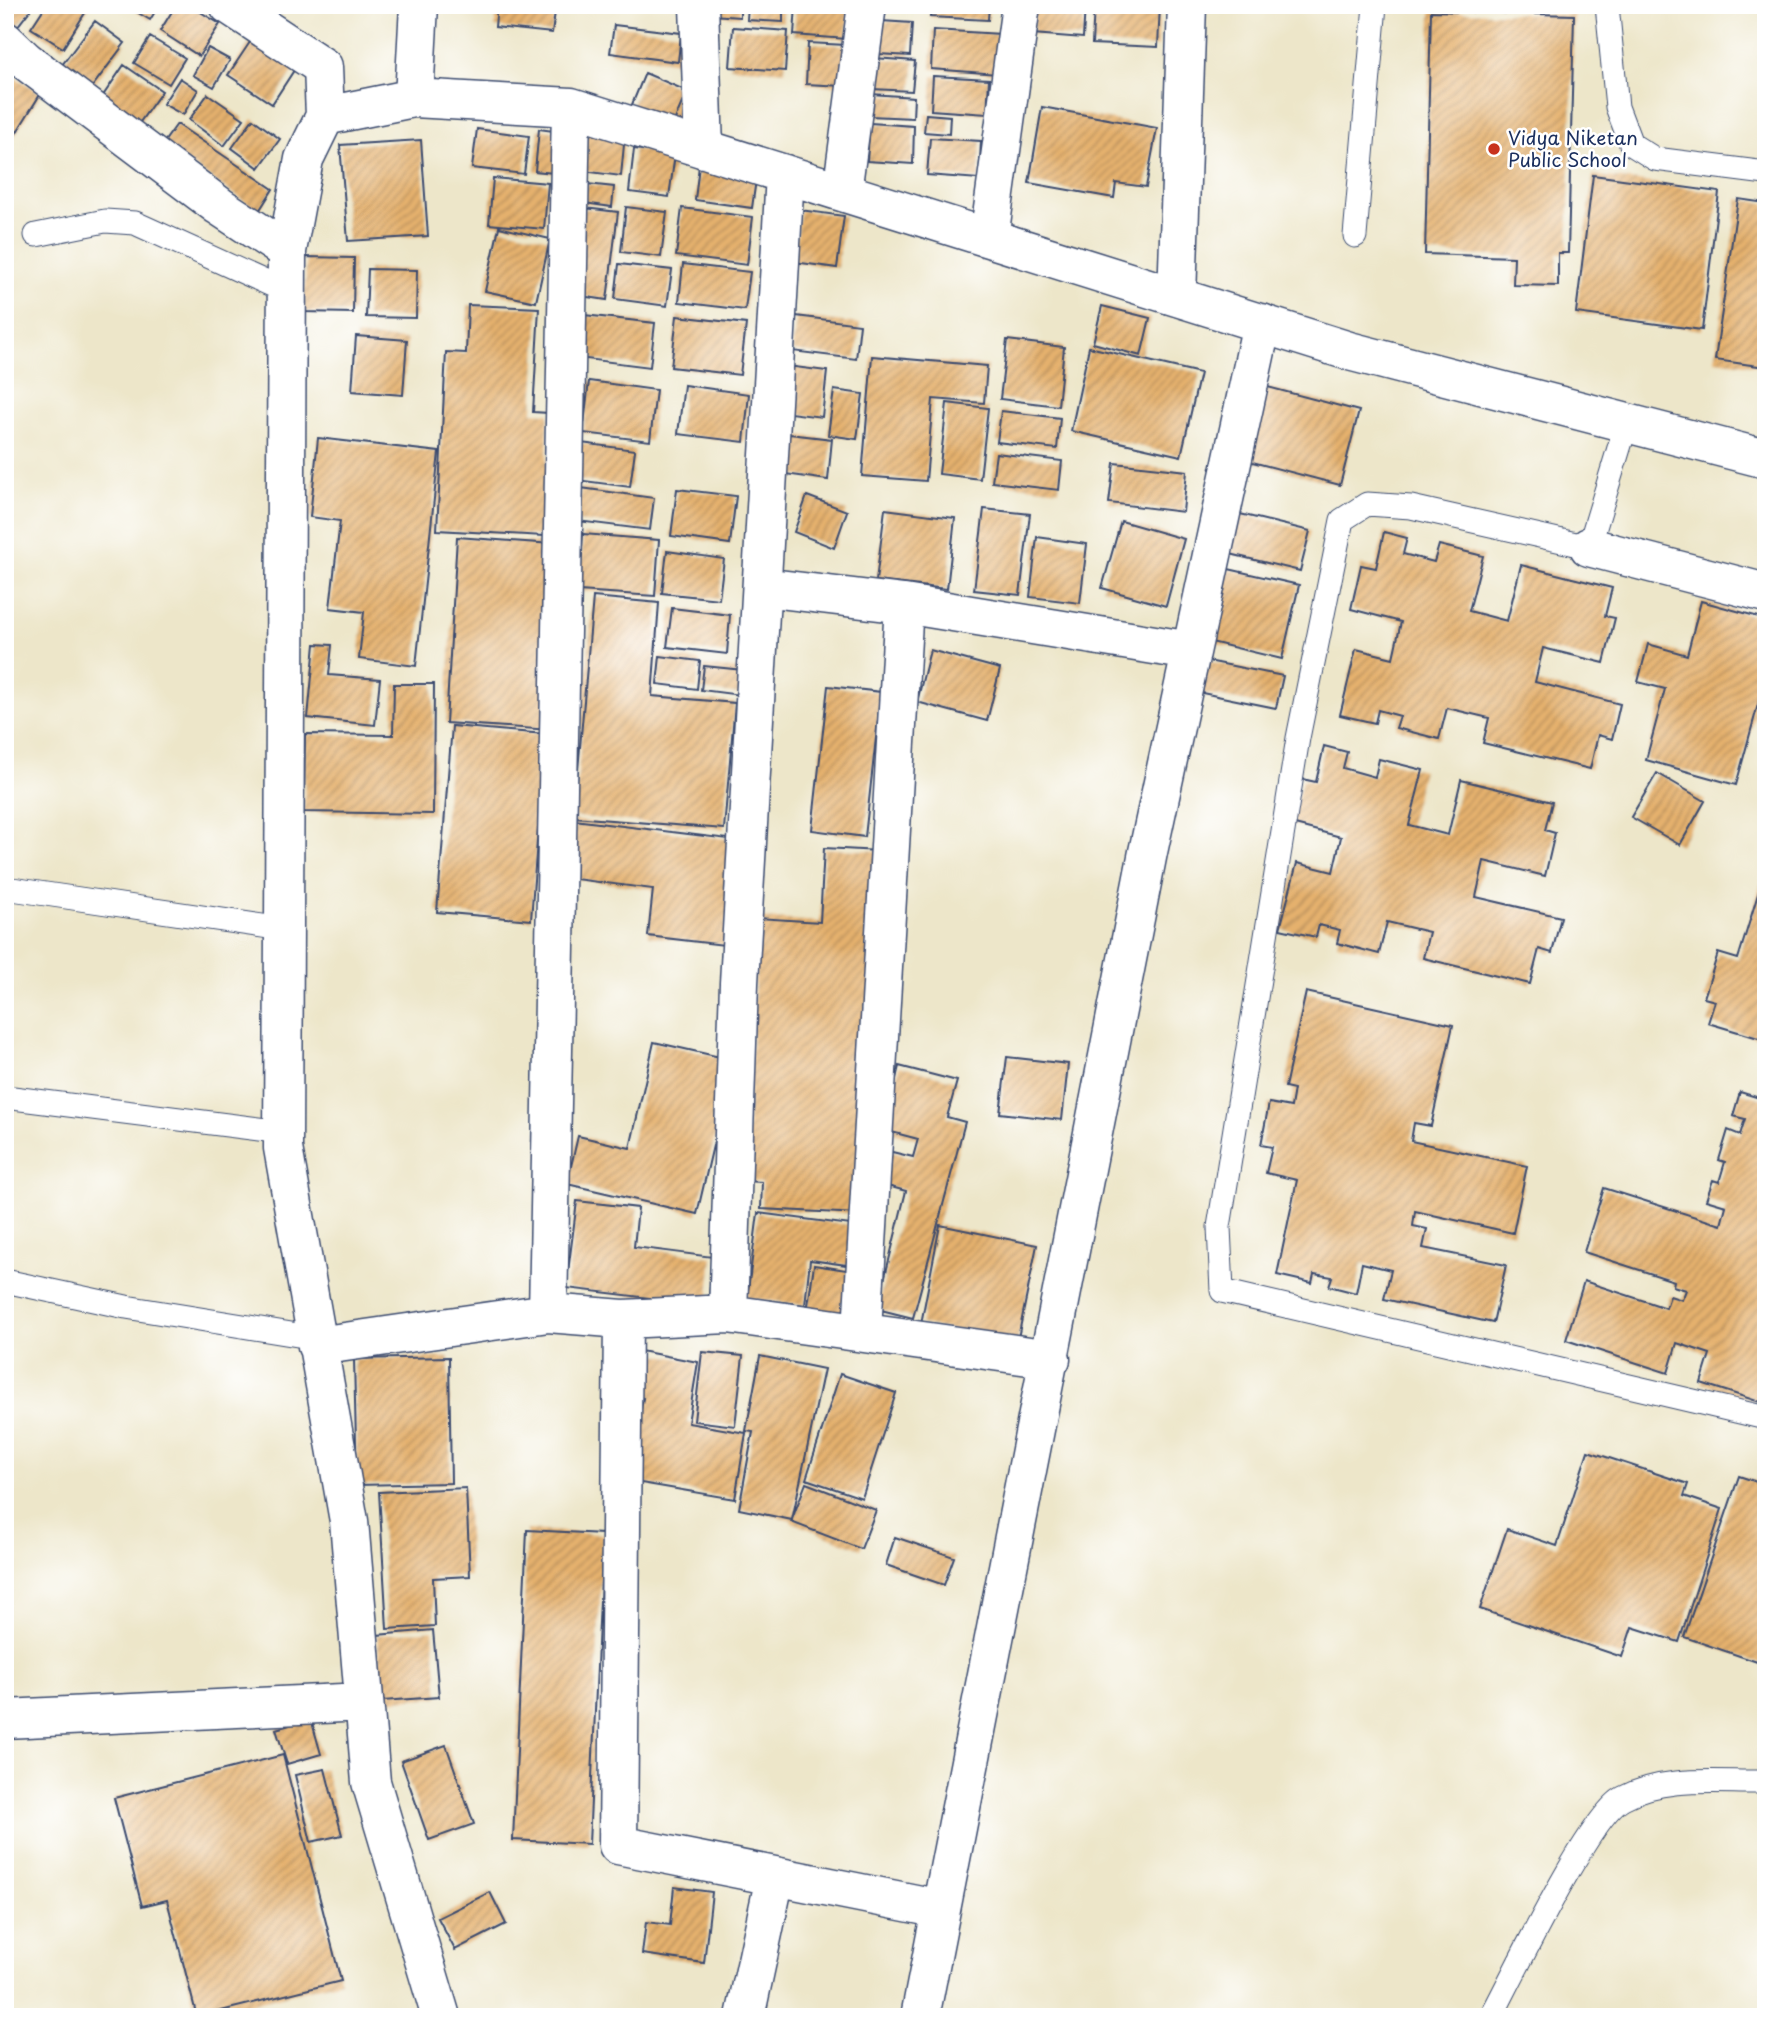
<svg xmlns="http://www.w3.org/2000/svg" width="1771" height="2022" viewBox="0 0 1771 2022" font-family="'Playpen Sans',sans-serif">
<defs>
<pattern id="building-hatch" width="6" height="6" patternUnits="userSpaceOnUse" patternTransform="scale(1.75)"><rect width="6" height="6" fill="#e5b16d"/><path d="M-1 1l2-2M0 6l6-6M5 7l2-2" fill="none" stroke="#b9905d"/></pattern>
</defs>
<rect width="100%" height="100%" fill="#fff"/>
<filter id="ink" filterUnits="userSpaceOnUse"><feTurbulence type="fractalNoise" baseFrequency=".0143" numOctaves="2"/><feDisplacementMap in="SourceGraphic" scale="14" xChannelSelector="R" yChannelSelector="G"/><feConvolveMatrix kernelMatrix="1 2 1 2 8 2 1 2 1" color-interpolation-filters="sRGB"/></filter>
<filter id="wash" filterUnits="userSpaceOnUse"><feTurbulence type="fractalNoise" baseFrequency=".00686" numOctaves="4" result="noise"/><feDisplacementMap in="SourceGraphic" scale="28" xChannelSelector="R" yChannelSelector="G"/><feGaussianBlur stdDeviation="1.57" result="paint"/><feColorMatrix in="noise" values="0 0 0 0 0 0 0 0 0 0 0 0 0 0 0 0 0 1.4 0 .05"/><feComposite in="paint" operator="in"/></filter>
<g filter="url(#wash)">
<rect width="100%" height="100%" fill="#ede6c9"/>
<g id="blocks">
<path fill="url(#building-hatch)" d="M5 5H34L17 27 5 18Z
M46 5H90L63 48 31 28Z
M125 5H159L150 20Z
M176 5H189L220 24 199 56 160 31Z
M497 5H556L552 33 495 27Z
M713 5H740V17L712 15Z
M748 5H783V22L747 20Z
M796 5H849L847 39 794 35Z
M931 5H989L988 20 930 17Z
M1035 5H1085L1083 38 1033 34Z
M1094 5H1160L1158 47 1092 44Z
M1431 11 1574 15 1568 253H1558V286L1513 285 1514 257 1425 254Z
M95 21 125 43 89 91 59 69Z
M881 21 912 23 910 56 879 54Z
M614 25 681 33 678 62 610 53Z
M733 27 788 31 785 71 730 67Z
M933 30 1001 34 998 74 931 69Z
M254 36 298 64 272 104 228 75Z
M150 37 185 58 169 84 134 63Z
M808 43 846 45 843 86 806 84Z
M208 48 230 60 214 87 193 75Z
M874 58 915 61 912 91 872 89Z
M124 65 162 91 135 129 98 103Z
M5 71 41 93 5 151Z
M645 73 687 91 673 124 631 107Z
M933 76 989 79 987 114 931 110Z
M180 78 198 90 183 115 163 104Z
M208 94 244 119 224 146 189 120Z
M871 94 914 97 913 118 870 116Z
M1042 107 1157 128 1146 187 1116 183 1114 198 1029 183Z
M926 114 950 116 949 134 924 132Z
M253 119 280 139 259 168 232 148Z
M870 123 914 126 913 164 867 161Z
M177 124 273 189 259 211 162 145Z
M477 129 529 136 524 174 472 168Z
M539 129 568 133 563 174 535 171Z
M587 129 625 134 621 176 582 171Z
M930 138 981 141 979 179 927 175Z
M421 140 428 236 348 241 340 145Z
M634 149 675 154 669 197 629 192Z
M699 165 757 172 752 208 695 200Z
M1593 175 1719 192 1702 330 1576 313Z
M493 178 548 183 544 229 489 224Z
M587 184 614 187 612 207 584 203Z
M1738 199 1766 203V367L1715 360Z
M626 207 667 212 661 257 621 252Z
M584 208 618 212 607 300 574 295Z
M682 208 753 217 747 265 676 256Z
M800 210 844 216 837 268 794 262Z
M499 227 550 239 536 302 485 291Z
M306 257 354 258 353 313 304 312Z
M619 264 672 270 667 306 615 299Z
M683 264 750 272 745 310 679 302Z
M368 269 417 270 416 318 366 317Z
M468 305 539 308 533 412 549 413 544 536 437 530 446 352 466 353Z
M1102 306 1150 318 1141 356 1093 343Z
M584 315 655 323 650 367 578 358Z
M677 316 746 324 740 375 671 367Z
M796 316 860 324 856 359 792 351Z
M356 336 407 340 403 395 352 391Z
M1007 340 1064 347 1058 406 1000 399Z
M1089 347 1200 373 1181 456 1071 431Z
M872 356 987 366 984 403 933 399 926 481 862 476Z
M787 366 827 371 822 417 781 412Z
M589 381 656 390 650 441 583 433Z
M684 385 749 394 744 442 678 434Z
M1260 385 1359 411 1340 485 1241 459Z
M834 390 863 394 857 439 828 435Z
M947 403 988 408 980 479 939 474Z
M1001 411 1060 418 1057 449 997 442Z
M789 434 832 439 828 480 785 474Z
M318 438 439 452 416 666 359 659 364 612 330 608 340 521 310 517Z
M581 443 635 450 630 487 576 480Z
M996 453 1062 461 1059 490 992 482Z
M1114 463 1187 471 1183 512 1109 503Z
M581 488 654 498 650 530 577 521Z
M677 489 736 496 730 544 671 536Z
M807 496 847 511 834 548 794 532Z
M885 509 955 518 947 589 876 581Z
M984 509 1030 514 1020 595 974 590Z
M1232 512 1310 531 1300 571 1222 552Z
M1121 521 1184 539 1166 606 1102 588Z
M1384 532 1407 538 1403 554 1434 562 1439 545 1483 556 1469 611 1507 621 1521 565 1612 588 1605 616 1615 618 1604 663 1543 648 1535 682 1620 704 1612 739 1598 735 1590 769 1483 743 1489 718 1447 708 1439 739 1396 728 1400 716 1378 710 1375 723 1340 715 1356 649 1393 658 1401 622 1351 609 1361 565 1376 568Z
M583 534 659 540 655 596 579 591Z
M457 537 553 544 551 730 446 723Z
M1037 537 1087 544 1080 603 1030 597Z
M667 551 724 559 719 599 662 593Z
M1224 568 1299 585 1282 659 1207 641Z
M593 597 659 603 652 696 735 703 724 829 574 817Z
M1701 601 1766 619V675L1736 785 1646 760 1665 689 1638 682 1648 644 1687 655Z
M672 608 730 615 727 654 667 647Z
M315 644 332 645 329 675 380 679 375 725 308 718Z
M930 650 1000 669 987 721 917 702Z
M660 656 700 661 697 689 657 684Z
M1208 661 1283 676 1276 708 1202 693Z
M704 666 743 670 740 695 701 690Z
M394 684H434L433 814 304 812 305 734 393 735Z
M828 686 881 692 865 837 812 830Z
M452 726 545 734 531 920 437 912Z
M1324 746 1347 752 1343 768 1375 777 1379 759 1423 770 1409 825 1448 835 1461 780 1552 802 1545 830 1555 833 1545 876 1484 861 1476 897 1561 917 1552 953 1539 949 1530 984 1423 958 1429 932 1387 922 1379 954 1337 943 1340 930 1319 925 1316 937 1280 929 1297 863 1333 872 1341 837 1291 824 1302 779 1316 782Z
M1657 773 1705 801 1680 845 1631 817Z
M574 820 737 840 724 945 648 936 653 889 567 878Z
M824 848 879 851 860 1214 761 1209 762 1182 745 1181 758 918 820 922Z
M1766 868V1054L1761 1052 1765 1040 1708 1023 1715 1001 1704 998 1718 953 1738 959Z
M1306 992 1453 1025 1431 1126 1414 1123 1411 1141 1527 1166 1513 1233 1415 1211 1413 1226 1427 1229 1423 1248 1506 1265 1493 1323 1384 1299 1391 1270 1362 1263 1356 1293 1329 1286 1332 1277 1314 1274 1312 1283 1277 1275 1297 1180 1266 1173 1272 1147 1261 1145 1269 1103 1291 1107 1294 1089 1285 1087Z
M654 1042 733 1060 697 1214 567 1184 578 1136 630 1148Z
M1007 1057 1068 1064 1062 1120 1000 1113Z
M899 1066 957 1081 947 1117 965 1122 913 1318 877 1309 906 1191 880 1184 888 1151 913 1157 918 1139 884 1130Z
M1740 1092 1766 1100V1404L1701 1383 1710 1354 1677 1343 1668 1373 1566 1340 1584 1281 1666 1308 1670 1296 1682 1300 1686 1290 1673 1286 1674 1281 1584 1252 1604 1188 1721 1225 1726 1206 1706 1200 1713 1180 1719 1182 1725 1162 1719 1160 1728 1130 1740 1135 1745 1119 1733 1116Z
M577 1201 638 1208 634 1247 713 1257 708 1305 566 1288Z
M758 1213 859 1226 854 1266 810 1260 805 1305 747 1298Z
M940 1225 1037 1245 1017 1343 921 1324Z
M814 1265 853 1271 847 1318 807 1312Z
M635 1350 698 1362 688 1423 746 1433 735 1499 629 1481 643 1398 627 1395Z
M702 1352 743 1356 735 1426 694 1421Z
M760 1356 824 1369 792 1520 739 1509 753 1432 746 1431Z
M449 1357 451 1483 357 1485 354 1359Z
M840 1374 896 1393 862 1498 806 1479Z
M1588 1451 1688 1484 1684 1496 1722 1509 1679 1642 1632 1627 1622 1657 1480 1609 1507 1529 1557 1546Z
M1739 1476 1766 1485V1665L1684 1637Z
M806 1483 876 1510 861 1549 791 1522Z
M466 1488 470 1576 433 1578 435 1626 387 1629 379 1492Z
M527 1530 603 1534 589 1844 513 1840Z
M895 1537 954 1557 944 1585 886 1565Z
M433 1630 439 1697 382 1701 377 1635Z
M311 1719 321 1754 287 1764 276 1729Z
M446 1745 474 1824 429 1840 401 1761Z
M283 1755 341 1981 197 2017 167 1900 142 1906 114 1798Z
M325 1769 342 1835 311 1842 295 1775Z
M674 1887 712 1892 704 1963 642 1954 646 1922 670 1925Z
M490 1892 506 1924 455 1950 438 1918Z"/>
</g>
</g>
<g filter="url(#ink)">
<use href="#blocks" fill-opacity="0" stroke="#3a4a6e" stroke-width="2"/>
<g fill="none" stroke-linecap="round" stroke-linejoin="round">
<g stroke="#3a4a6e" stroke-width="25">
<path id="lane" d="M1607 5 1617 107 1631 144 1655 159 1766 173
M36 235 105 221 135 223 285 291
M1355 236 1375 5
M1626 425 1589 547 1411 507 1367 504 1342 520 1298 738 1219 1227 1222 1291 1766 1418
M5 888 283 929
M5 1097 283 1132
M5 1281 126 1307 316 1338
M1491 2017C1514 1974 1589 1816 1623 1798 1665 1775 1720 1783 1766 1782"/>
</g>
<g stroke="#3a4a6e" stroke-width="41">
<path id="street" d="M229 5 323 67 325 116
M699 5 704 149
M5 41 26 61 219 206 287 251 283 1148 349 1521 371 1782 441 2017
M414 98 419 5
M842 192 867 5
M989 238 1021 5
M287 251 304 159 325 116 414 98 571 107 1349 351 1766 459
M1177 297 1187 5
M1589 547 1766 593
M762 587 904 604
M548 1313 571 107
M728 1314 739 983 785 174
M623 1319 728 1314 1051 1359
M862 1331 904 604 1191 651
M317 1346 548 1313 623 1319 618 1845 941 1909
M5 1719 364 1702
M745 2017 775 1877
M920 2017 1148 852 1262 323"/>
</g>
<use href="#lane" stroke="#fff" stroke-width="23"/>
<use href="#street" stroke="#fff" stroke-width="38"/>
</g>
</g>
<circle fill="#c8321e" stroke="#fff" stroke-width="2.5" cx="1494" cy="149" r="7"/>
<g text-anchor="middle" stroke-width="5" stroke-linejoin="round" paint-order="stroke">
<g font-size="19" fill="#1b2f5e" stroke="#fff" text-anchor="start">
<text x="1508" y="145">Vidya Niketan<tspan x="1508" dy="22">Public School</tspan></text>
</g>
</g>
<rect width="1771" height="2022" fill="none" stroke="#fff" stroke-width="28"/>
</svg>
